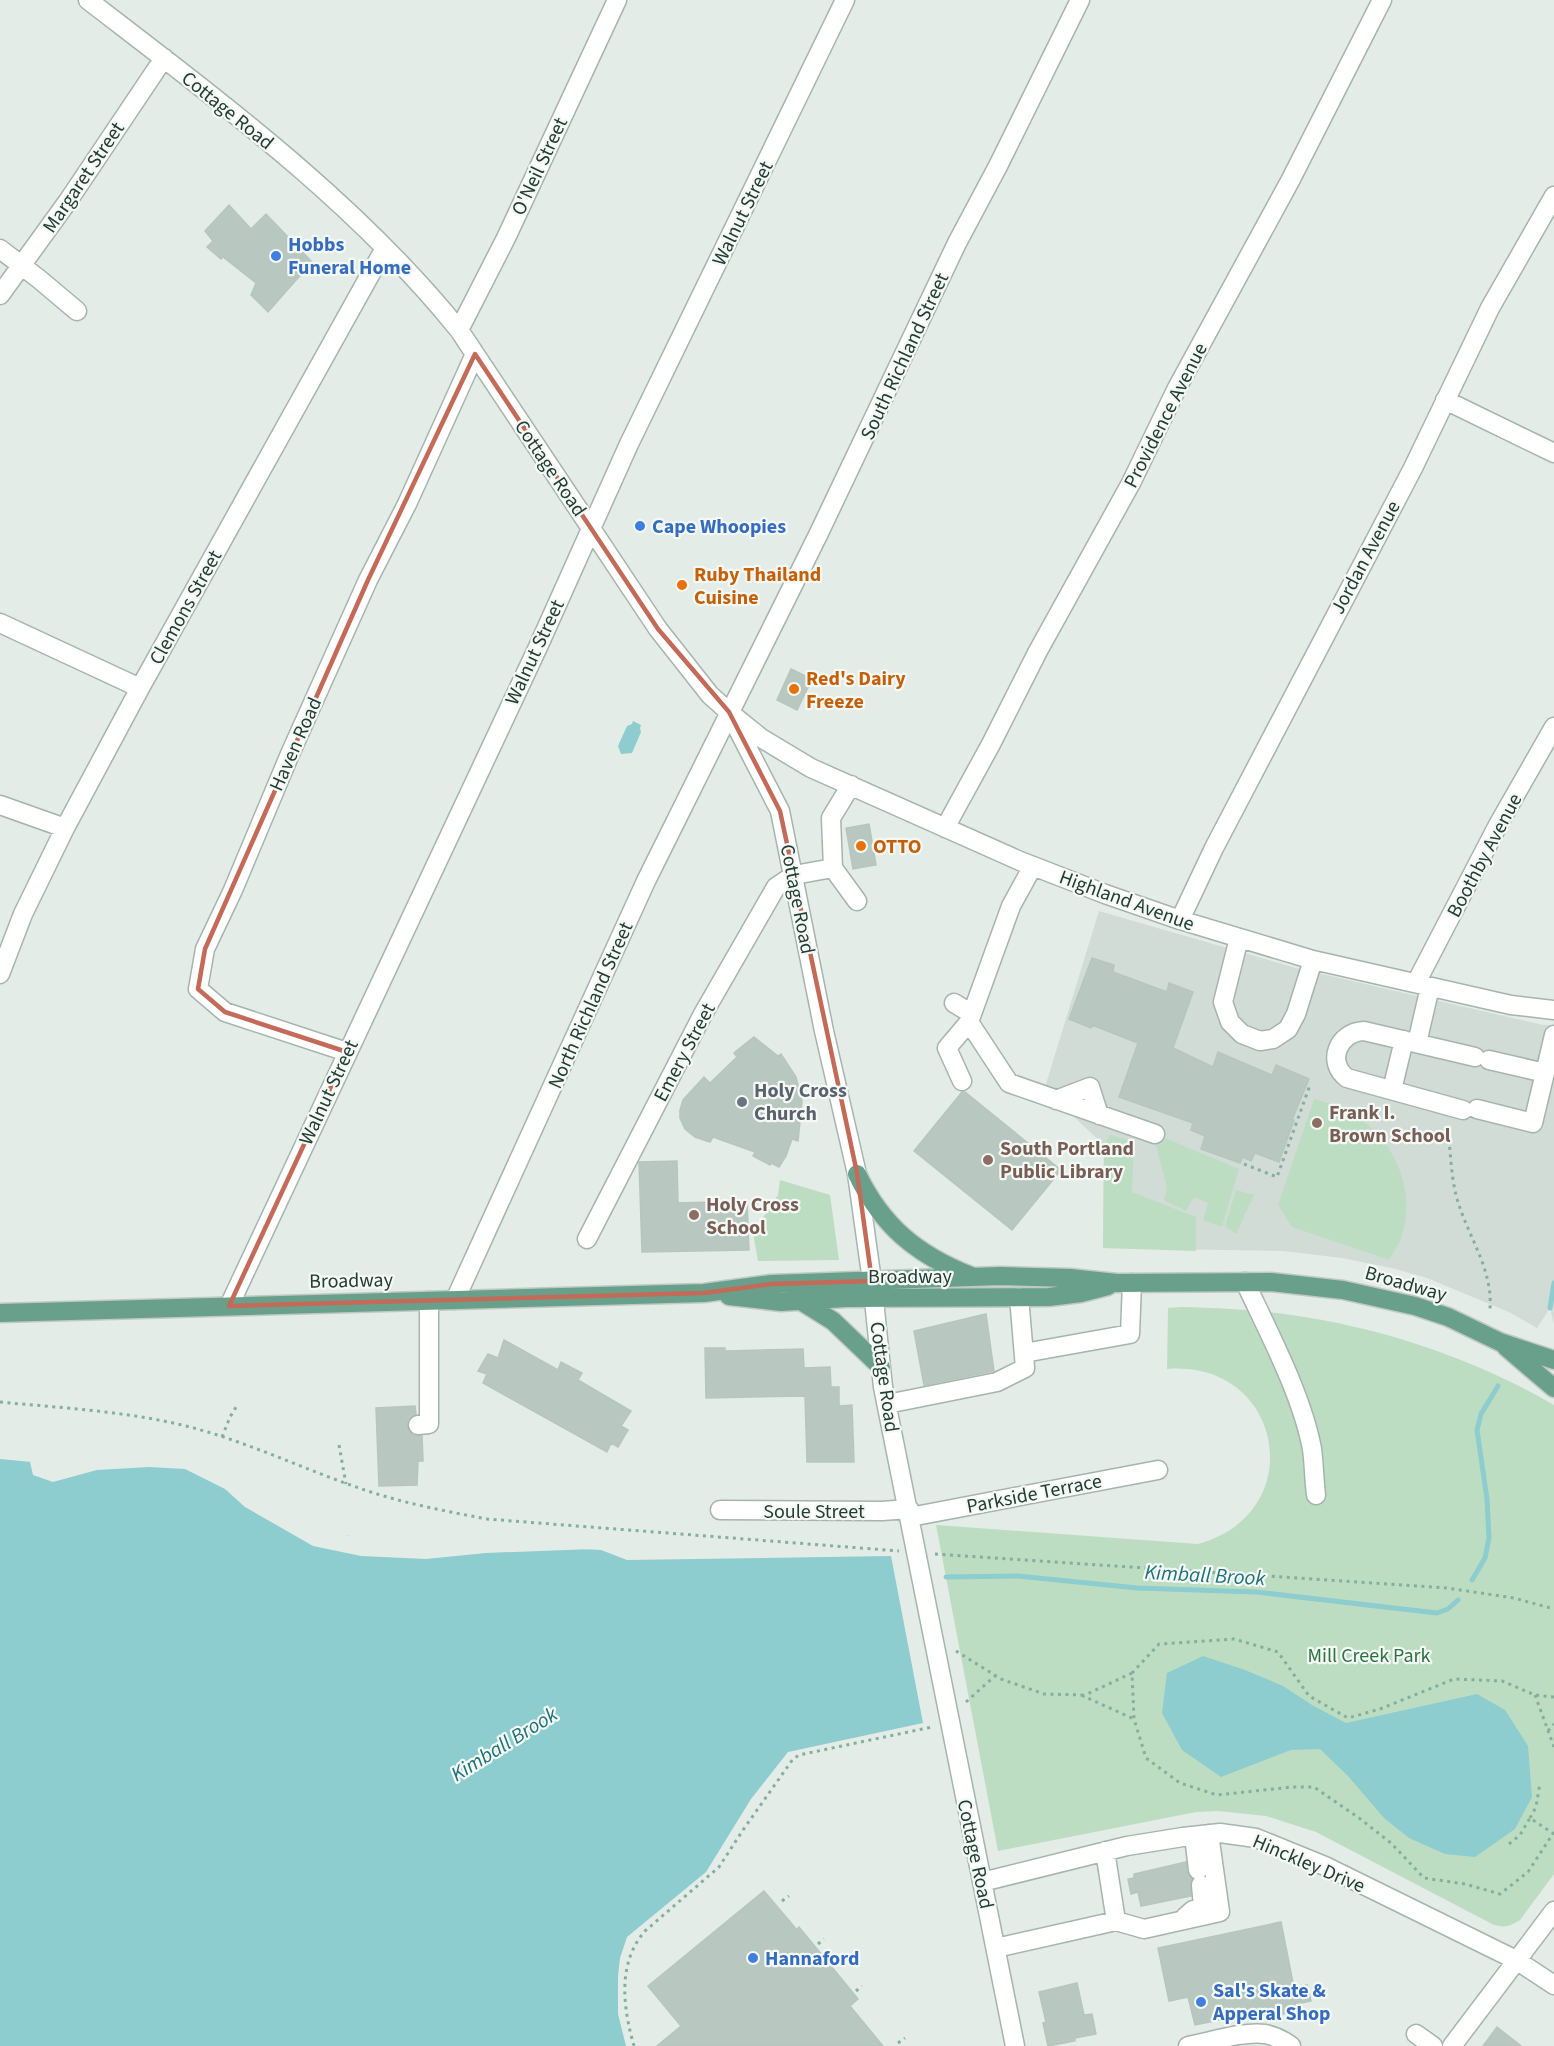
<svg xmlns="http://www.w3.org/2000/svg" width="1554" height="2046" viewBox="0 0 1554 2046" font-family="'Source Sans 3',sans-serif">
<rect width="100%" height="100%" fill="#e3ece7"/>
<path fill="#d1dcd6" d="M1099 911 1296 968 1543 1025H1554V1325L1550 1308 1537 1328 1511 1313 1427 1278 1392 1268 1342 1258 1284 1251 1103 1248 1104 1145 1058 1102 1042 1097Z"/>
<path fill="#bdddc2" d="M1314 1099C1323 1102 1332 1104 1341 1108 1389 1129 1418 1184 1402 1235 1400 1244 1393 1252 1389 1260L1292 1227 1278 1205Z
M1110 1135 1134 1141 1132 1192 1196 1217V1251L1103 1248 1104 1145Z
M1160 1136 1239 1169 1222 1227 1203 1220 1208 1203 1194 1197 1186 1211 1164 1200 1167 1188 1156 1145Z
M780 1180 830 1195 839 1260 758 1261 753 1233 778 1195Z
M1236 1190 1254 1195 1236 1234 1225 1226Z
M1181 1307C1213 1308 1246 1309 1277 1313 1373 1325 1470 1356 1554 1405V1874L1520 1920C1511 1926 1505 1928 1494 1925L1316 1832 1266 1816 1218 1811 1196 1812 998 1851 936 1525 1198 1544C1311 1513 1284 1360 1167 1369L1168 1308Z"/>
<path fill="#8dcccf" d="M633 721 641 725 640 728 641 732 632 753 621 754 618 746 627 726 632 724Z
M0 1459 73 1466 185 1463 316 1534 601 1550 627 1560 891 1556 923 1723 788 1752 751 1799 706 1872 627 1937 620 1958 618 1976V2014L626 2046H0Z
M1203 1656 1245 1670 1283 1686 1312 1705 1346 1723 1477 1694 1505 1710 1528 1746 1532 1797 1515 1829 1475 1857 1445 1854 1409 1838 1384 1818 1348 1776 1320 1749 1291 1750 1221 1777 1182 1750 1162 1713 1167 1673Z"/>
<path fill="#e3ece7" d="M48 1460 73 1463 186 1460 317 1531 341 1533 347 1536 380 1535 593 1546V1549L486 1553 426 1559 361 1556 313 1546 245 1507 225 1489 185 1469 149 1467 97 1470 53 1482 33 1475 30 1462Z"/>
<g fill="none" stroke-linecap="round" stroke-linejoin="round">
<path stroke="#8dcccf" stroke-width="5" d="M1550 1308 1554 1283
M946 1577 1018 1576 1137 1588 1256 1592 1437 1613 1448 1609 1458 1600
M1472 1580 1485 1558 1489 1538 1487 1499 1477 1430 1481 1414 1498 1386"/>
</g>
<path fill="#b8c7c0" stroke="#b6c6bd" stroke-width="1.5" d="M229 205 251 229 266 214 312 262 268 312 251 295 256 283 223 257 221 259 207 247 213 241 205 231Z
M791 669 812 679 797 710 777 700Z
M869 824 876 865 853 869 846 828Z
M1092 958 1114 965 1113 972 1167 992 1169 983 1193 992 1173 1048 1213 1067 1218 1052 1272 1075 1276 1065 1309 1079 1292 1120H1294L1279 1162 1255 1153 1251 1161 1243 1157 1240 1163 1201 1149 1205 1136 1191 1130 1193 1123 1119 1097 1138 1043 1092 1025 1091 1028 1069 1019Z
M754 1037 778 1056 781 1054 796 1077 802 1101 798 1141 792 1139 786 1156 779 1167 771 1163 770 1165 753 1156 755 1152 713 1137 710 1142 695 1137 685 1129 680 1118V1110L683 1100 704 1077 710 1083 737 1057 734 1053Z
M962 1092H965L1061 1170 1012 1230 914 1151Z
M677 1161 678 1203 747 1201 749 1250 642 1252 639 1162Z
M986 1314 994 1371 924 1385 914 1331Z
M504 1340 558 1370 561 1362 582 1373 578 1380 631 1411 621 1426 628 1430 618 1447 611 1443 607 1452 483 1383 487 1374 478 1371 488 1354 498 1358Z
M705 1348H725V1351L803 1349 804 1368 830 1367 831 1387H839V1406L852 1405 854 1462H807L805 1396 706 1398Z
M415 1406 416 1414 408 1420 407 1425 409 1431 413 1435 422 1436 423 1461H418L417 1485 379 1486 376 1408Z
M1186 1862 1187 1872 1192 1879 1190 1885 1191 1896 1141 1906 1138 1892 1131 1894 1128 1879 1134 1878V1874Z
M764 1891 797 1930 799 1927 858 1999 850 2006 883 2046H657L681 2026 648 1986Z
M1281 1922 1294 1988 1307 1985 1311 2001 1297 2004 1298 2011 1258 2019 1256 2013 1195 2025 1188 1997 1169 2001 1158 1948Z
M1077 1983 1084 2015 1092 2014 1096 2034 1075 2038V2041L1048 2046 1043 2023 1046 2022 1039 1992Z
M1497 2027 1521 2046H1483Z"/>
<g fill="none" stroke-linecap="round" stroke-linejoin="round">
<g stroke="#a6b4ae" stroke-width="21">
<path id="minor" d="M88 0C219 101 355 201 459 330L658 629 710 695 729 712 780 811 824 1031 857 1174 872 1281 883 1387 1015 2046
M0 249 39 279 77 311
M0 295 68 201 164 58
M459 330 506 238 617 0
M1445 400 1554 453
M0 623 140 688
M735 717 761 738 811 768 1020 861 1105 894 1180 920 1313 960 1511 1005 1554 1010
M0 805 65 828
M945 828 991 744 1038 651 1131 483 1177 388 1290 181 1382 0
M1033 866 1011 906 969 1022 1009 1083 1155 1134
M833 868 857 901
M1180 920 1214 848 1413 468 1490 308 1554 196
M1239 938 1223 1002 1230 1022 1242 1034 1260 1041 1273 1039 1288 1029 1296 1014 1313 960
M0 974 23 914 65 828 140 688 385 248
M1416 983 1498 825 1554 727
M954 1003 972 1014
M1417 1043 1430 987
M347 1052 225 1012 198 989 205 949 233 890 290 754 368 580 407 504 475 354
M1489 1060 1545 1073
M962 1081 947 1048 969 1022
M1392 1090 1404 1040
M1056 1100 1090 1087 1099 1115
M1477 1109 1533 1123 1554 1035
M1463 1110 1347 1078C1326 1062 1338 1032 1364 1031L1475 1057
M587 1239 703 1014 776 887 794 875 833 868 831 818 851 785
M1245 1282C1268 1331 1302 1395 1312 1449 1314 1463 1314 1479 1316 1495
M455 1300 646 881 818 535 957 243 998 166 1080 0
M229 1306 538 647 629 444 845 0
M1024 1353 1130 1334 1132 1283
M887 1404 997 1382 1025 1368 1019 1297
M418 1425 429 1424V1301
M720 1510 882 1511 909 1509
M910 1517 1158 1470
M1194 1836 1198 1870
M982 1882 1127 1846 1183 1837 1220 1833 1256 1838 1325 1866 1516 1960 1554 1985
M1185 1917 1193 1910 1203 1907 1201 1885
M1116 1921 1144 1929 1220 1912 1209 1834
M996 1948 1116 1921 1105 1851
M1416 2034 1433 2046
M1188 2046C1210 2042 1243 2031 1265 2034 1275 2036 1283 2040 1291 2046
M1452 2046 1554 1911"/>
</g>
<g stroke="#c1c9c6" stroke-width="21">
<path id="major" d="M857 1174C882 1226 917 1255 971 1276
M729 1296 781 1302 846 1298 1049 1297 1081 1293 1108 1286
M801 1301 833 1321 881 1367
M0 1313 704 1293 771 1284 1000 1276 1070 1278 1117 1283 1271 1282 1343 1290 1415 1306 1448 1317 1500 1342 1554 1360
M1506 1347 1554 1388"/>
</g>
<path stroke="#85af9d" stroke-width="3" stroke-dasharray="3 4.5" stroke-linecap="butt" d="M1448 1132C1451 1155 1451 1180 1458 1202 1469 1238 1493 1270 1490 1309
M1244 1164 1277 1177 1310 1085
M0 1402C62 1408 125 1411 186 1426 246 1441 303 1469 362 1489 402 1503 445 1511 487 1519L899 1551
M222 1437 230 1417 238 1404
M339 1445 346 1484
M935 1554 1447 1588 1514 1598 1554 1609
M956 1651 1001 1679 1044 1694 1084 1695
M1132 1673 1083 1696 1134 1719
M1535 1695 1554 1747
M1554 1697 1535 1695 1502 1681 1454 1679 1380 1709 1348 1718 1309 1696 1278 1652 1234 1639 1159 1644 1132 1673 1134 1719 1146 1758 1180 1783 1217 1795 1292 1787H1314L1359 1818 1391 1843 1424 1878 1465 1884 1500 1894 1528 1872 1554 1832
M966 1702 995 1676
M1548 1731 1554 1724
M1530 1818 1536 1807 1540 1783
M1509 1844 1520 1835 1530 1818 1554 1834
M782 1901 789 1896
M818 1944 824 1939
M856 1991 862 1986
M898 2043 905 2038
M634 2046C623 2008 617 1963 645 1931L719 1867 743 1830 793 1759 799 1755 932 1727"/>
<use href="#minor" stroke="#fff" stroke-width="18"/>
<use href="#major" stroke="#69a08c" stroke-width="18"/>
</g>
<path fill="none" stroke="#c46a58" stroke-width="4.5" stroke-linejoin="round" d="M475 354 658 629 729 712 780 811 857 1173 872 1281 771 1284 704 1293 229 1306 347 1052 225 1012 198 989 205 949 368 580Z"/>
<g fill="#3f7fe0" stroke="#f4f9f6" stroke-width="2">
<circle cx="276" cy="256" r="6"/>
<circle cx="640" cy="526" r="6"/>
<circle cx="753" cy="1958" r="6"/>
<circle cx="1201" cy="2002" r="6"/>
</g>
<g fill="#e8710a" stroke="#f4f9f6" stroke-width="2">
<circle cx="682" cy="585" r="6"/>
<circle cx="794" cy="689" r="6"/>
<circle cx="861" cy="846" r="6"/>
</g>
<circle fill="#6b7280" stroke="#f4f9f6" stroke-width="2" cx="742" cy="1102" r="6"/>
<g fill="#8d6e63" stroke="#f4f9f6" stroke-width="2">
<circle cx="1317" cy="1123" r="6"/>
<circle cx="988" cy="1160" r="6"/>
<circle cx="694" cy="1215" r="6"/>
</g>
<g text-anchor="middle" stroke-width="4.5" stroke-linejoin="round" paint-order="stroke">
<g font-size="20" fill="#233d34" stroke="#f4f9f6">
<text transform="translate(228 110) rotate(39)" y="7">Cottage Road</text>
<text transform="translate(539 166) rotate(-65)" y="7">O'Neil Street</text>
<text transform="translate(83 177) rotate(-56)" y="7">Margaret Street</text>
<text transform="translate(742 213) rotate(-64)" y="7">Walnut Street</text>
<text transform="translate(904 356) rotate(-65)" y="7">South Richland Street</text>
<text transform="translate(1165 415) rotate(-63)" y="7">Providence Avenue</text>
<text transform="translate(551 468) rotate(56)" y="7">Cottage Road</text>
<text transform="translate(1365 557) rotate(-62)" y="7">Jordan Avenue</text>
<text transform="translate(185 607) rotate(-61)" y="7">Clemons Street</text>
<text transform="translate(534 652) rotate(-65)" y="7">Walnut Street</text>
<text transform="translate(295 744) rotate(-66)" y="7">Haven Road</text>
<text transform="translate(1484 855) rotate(-62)" y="7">Boothby Avenue</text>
<text transform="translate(798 899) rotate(79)" y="7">Cottage Road</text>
<text transform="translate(1127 900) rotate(20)" y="7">Highland Avenue</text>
<text transform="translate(590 1005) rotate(-66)" y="7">North Richland Street</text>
<text transform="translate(684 1052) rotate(-62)" y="7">Emery Street</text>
<text transform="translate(328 1092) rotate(-65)" y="7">Walnut Street</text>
<text x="910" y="1283">Broadway</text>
<text transform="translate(351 1280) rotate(-1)" y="7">Broadway</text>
<text transform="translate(1406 1283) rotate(16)" y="7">Broadway</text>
<text transform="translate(885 1377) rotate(82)" y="7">Cottage Road</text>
<text transform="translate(1034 1493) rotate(-11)" y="7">Parkside Terrace</text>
<text x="814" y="1518">Soule Street</text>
<text transform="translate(976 1854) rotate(78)" y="7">Cottage Road</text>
<text transform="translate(1309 1863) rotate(23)" y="7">Hinckley Drive</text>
</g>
<g font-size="20" font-weight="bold" fill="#366cbe" stroke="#f4f9f6" text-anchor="start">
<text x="288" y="251">Hobbs<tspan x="288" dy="23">Funeral Home</tspan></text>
<text x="652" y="533">Cape Whoopies</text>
<text x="765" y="1965">Hannaford</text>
<text x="1213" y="1997">Sal's Skate &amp;<tspan x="1213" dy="23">Apperal Shop</tspan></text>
</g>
<g font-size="20" font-weight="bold" fill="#c56008" stroke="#f4f9f6" text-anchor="start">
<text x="694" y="581">Ruby Thailand<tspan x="694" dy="23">Cuisine</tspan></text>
<text x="806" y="685">Red's Dairy<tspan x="806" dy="23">Freeze</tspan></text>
<text x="873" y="853">OTTO</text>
</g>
<g font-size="20" font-weight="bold" fill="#5b616d" stroke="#f4f9f6" text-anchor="start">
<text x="754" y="1097">Holy Cross<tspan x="754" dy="23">Church</tspan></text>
</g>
<g font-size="20" font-weight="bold" fill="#785e54" stroke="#f4f9f6" text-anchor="start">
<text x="1329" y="1119">Frank I.<tspan x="1329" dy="23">Brown School</tspan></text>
<text x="1000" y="1155">South Portland<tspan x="1000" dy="23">Public Library</tspan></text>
<text x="706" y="1211">Holy Cross<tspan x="706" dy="23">School</tspan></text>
</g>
<g font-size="20" fill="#2f7242" stroke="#f4f9f6">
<text x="1369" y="1662">Mill Creek Park</text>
</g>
<g font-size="21" font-style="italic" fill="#1f7177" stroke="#f4f9f6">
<text transform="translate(1205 1575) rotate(3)" y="7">Kimball Brook</text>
<text transform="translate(504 1744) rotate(-32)" y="7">Kimball Brook</text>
</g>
</g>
</svg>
